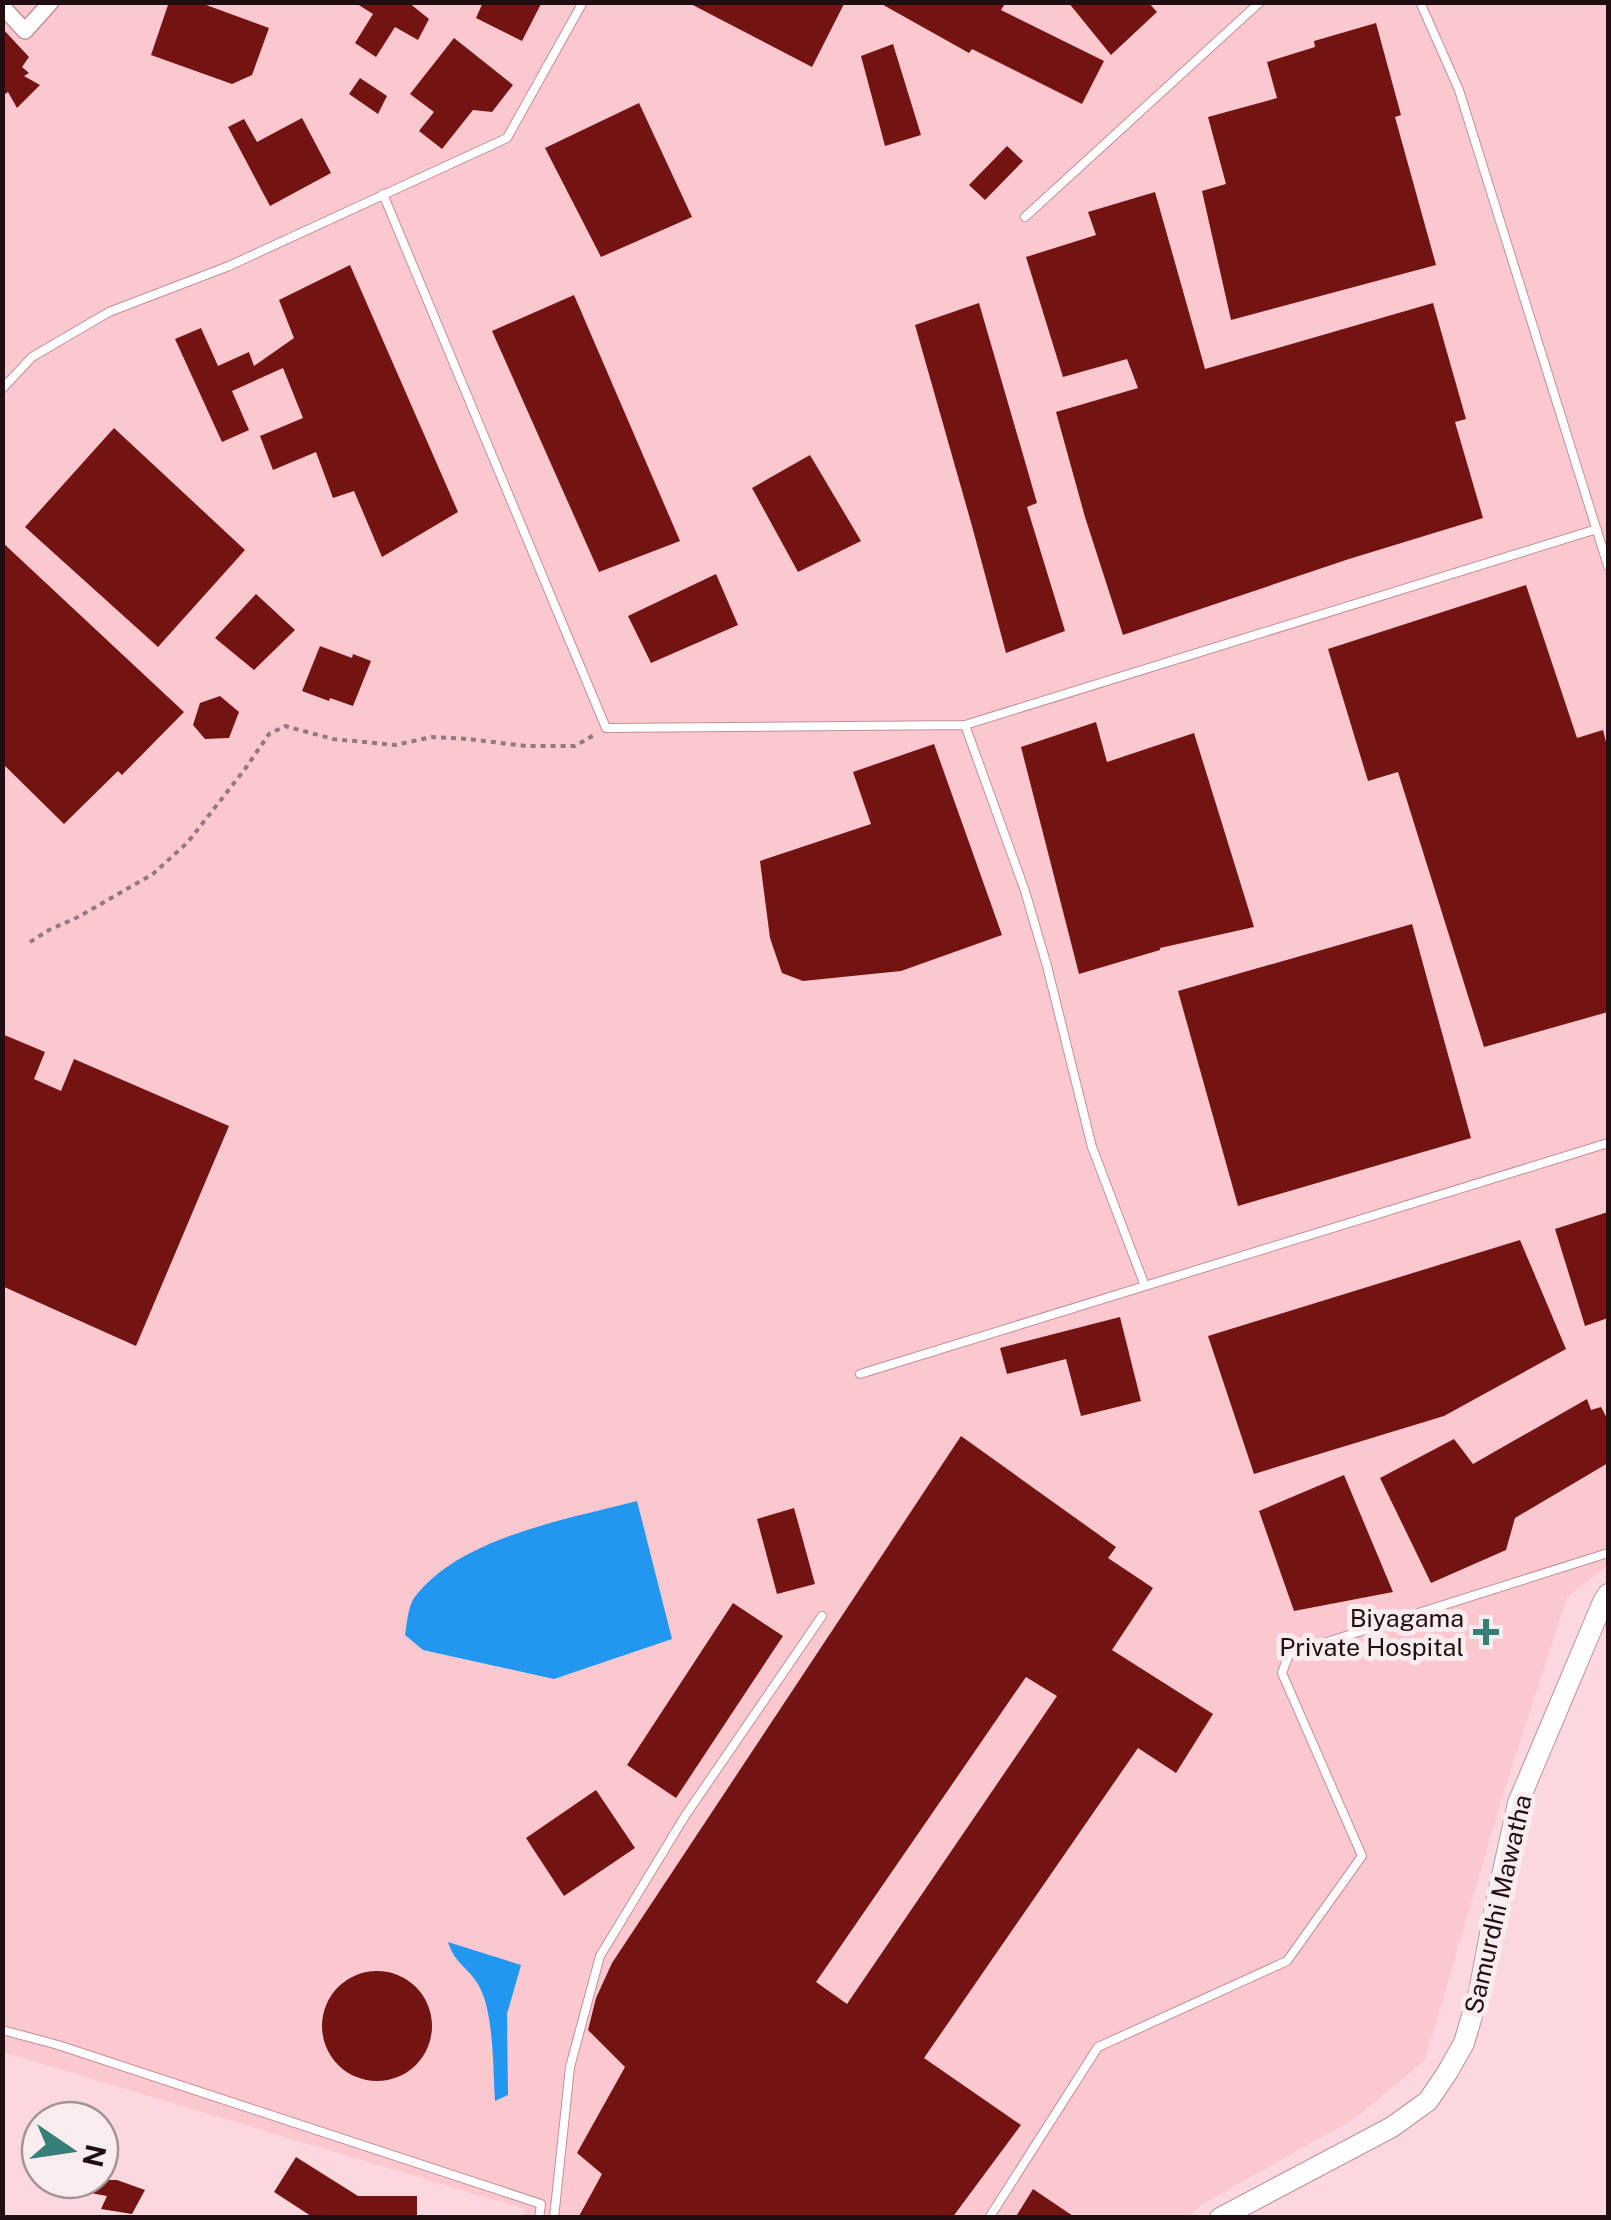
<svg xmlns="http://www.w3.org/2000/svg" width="1611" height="2220" viewBox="0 0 1611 2220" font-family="'Public Sans',sans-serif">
<rect width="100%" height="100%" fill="#fad8dd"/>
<path fill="#fbc8d0" d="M2 3H1608V1565L1567 1597 1502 1798 1425 2060 1354 2119 1204 2203 1187 2217H523L524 2209 3 2052Z"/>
<path fill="#2197f0" d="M637 1501 672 1639 554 1679 423 1650 405 1635C407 1623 408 1607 414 1598 460 1537 568 1519 637 1501Z
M448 1942 521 1965 507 2014 508 2095 495 2101C493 2070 494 2015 480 1988 471 1969 455 1965 448 1942Z"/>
<path fill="#741412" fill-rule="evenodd" d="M169 2H198L269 28 252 75 232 84 151 55Z
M354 2H408L429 19 418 40 395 27 376 57 355 43 373 14Z
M483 2H542L522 41 476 18Z
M687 2H845L812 67Z
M878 2H1006L1001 10 1104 61 1082 104 972 49 969 53Z
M1068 2H1148L1157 12 1111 55Z
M1376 23 1401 115 1395 117 1436 265 1231 320 1202 191 1226 184 1208 117 1277 98 1267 62 1315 47 1314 41Z
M2 28 29 57 22 67 29 73 24 76 40 85 17 108 8 92 2 96Z
M454 38 513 85 492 112 473 110 442 149 419 131 434 112 410 94Z
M893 44 921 135 885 146 861 56Z
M360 78 387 96 378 114 349 94Z
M639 103 692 217 601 257 545 148Z
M302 118 331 173 270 206 228 127 244 119 257 142Z
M1007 146 1023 161 985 200 969 185Z
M1155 192 1205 369 1433 303 1466 419 1455 422 1483 518 1349 559 1123 635 1085 517 1056 412 1138 388 1127 359 1063 377 1026 257 1096 235 1088 212Z
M350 265 458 512 382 557 354 491 333 498 316 452 273 470 260 436 303 418 283 368 232 391 249 430 222 442 175 339 201 328 218 366 249 352 254 366 294 338 279 300Z
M574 295 680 541 599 572 492 331Z
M979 303 1037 503 1027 507 1065 631 1006 653 972 526 915 325Z
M114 428 245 550 158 647 25 527Z
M810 455 861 541 798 572 752 488Z
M2 542 184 712 122 775 118 771 64 824 2 763Z
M716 574 738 625 651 663 628 616Z
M1526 585 1577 738 1603 730 1608 750V1012L1484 1047 1398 772 1368 781 1328 649Z
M256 594 295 630 254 670 215 638Z
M320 646 352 658 353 654 371 661 353 706 330 698 329 701 302 691Z
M220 696 239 712 229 738 205 739 193 725 200 703Z
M1096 722 1107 762 1194 733 1254 927 1160 948V950L1079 974 1021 747Z
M934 744 1002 935 901 971 803 981 782 973 770 938 760 861 871 824 853 772Z
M1412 924 1471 1138 1238 1206 1178 991Z
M2 1034 45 1052 34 1079 61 1091 74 1059 229 1126 136 1346 2 1286Z
M1608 1212V1318L1585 1326 1555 1229Z
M1520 1240 1566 1349 1444 1416 1254 1474 1208 1336Z
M1120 1317 1141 1401 1081 1416 1066 1359 1007 1374 1000 1348Z
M1587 1399 1591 1410 1601 1407 1608 1420V1463L1515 1518 1506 1550 1431 1583 1380 1478 1454 1439 1473 1464Z
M961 1436 1116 1547 1108 1558 1153 1588 1112 1650 1213 1714 1176 1773 1138 1748 924 2058 1021 2125 952 2218H578L602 2174 577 2153 625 2067 588 2030 596 1998 612 1963ZM1026 1677 1057 1696 847 2004 816 1982Z
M1344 1475 1393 1592 1294 1611 1259 1511Z
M794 1508 815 1584 777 1594 757 1519Z
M733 1603 783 1636 676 1798 627 1765Z
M596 1790 635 1848 564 1896 526 1838Z
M322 2026a55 55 0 1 1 110 0a55 55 0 1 1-110 0Z
M296 2157 358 2196H417V2218H314L274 2192Z
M62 2180H117L145 2190 132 2214 101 2209 107 2196 62 2188Z
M1033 2189 1076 2218H1015Z"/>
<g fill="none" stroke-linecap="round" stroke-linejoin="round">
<g stroke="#c38f98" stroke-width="10">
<path id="service" d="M1420 2 1459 90 1608 566
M383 194 606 728 965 725 1597 529
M1025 217 1260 2
M2 389 32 357 109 312 229 266 507 138 583 2
M965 725 1025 891 1047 966 1092 1147 1145 1286
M860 1374 1608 1143
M2 2030 58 2045 541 2204 539 2218
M554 2218 570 2067 600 1956 685 1816 822 1616
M989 2218 1098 2047 1287 1961 1362 1856 1282 1673 1289 1654 1608 1553"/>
</g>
<g stroke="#c38f98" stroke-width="18">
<path id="minor" d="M2 6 25 31 51 2"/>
</g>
<g stroke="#c38f98" stroke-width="22">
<path id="secondary" d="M1220 2218 1392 2127 1428 2101 1447 2073 1464 2043 1479 1992 1496 1903 1518 1803 1603 1602 1608 1594"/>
</g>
<path stroke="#93787d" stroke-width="4" stroke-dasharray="5 5" stroke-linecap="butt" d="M30 942 49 930 78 917 153 874 188 842 245 769 269 734 285 726 333 739 395 745 432 737 468 739 526 746H575L594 735"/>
<use href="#service" stroke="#fff" stroke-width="8"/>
<use href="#minor" stroke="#fff" stroke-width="15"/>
<use href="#secondary" stroke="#fff" stroke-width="20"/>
</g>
<path fill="#367e78" stroke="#f8ecee" stroke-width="4" d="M1481 1617h10v10h10v10h-10v10h-10v-10h-10v-10h10z"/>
<g text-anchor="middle" stroke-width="10" stroke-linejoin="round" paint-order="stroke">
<g font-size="25" fill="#200e12" stroke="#f8ecee" text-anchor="end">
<text x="1464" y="1627">Biyagama<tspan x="1464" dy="29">Private Hospital</tspan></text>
</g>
<g font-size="25" fill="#200e12" stroke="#f8ecee">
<text transform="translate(1498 1904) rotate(-77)" y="9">Samurdhi Mawatha</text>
</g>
</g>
<rect width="1611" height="2220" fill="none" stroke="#200e12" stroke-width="10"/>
<g transform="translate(70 2150) rotate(103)"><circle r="48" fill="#f8ecee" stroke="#a29396" stroke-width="2.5"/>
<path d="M0-8L18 38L0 25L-18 38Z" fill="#367e78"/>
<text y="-15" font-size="28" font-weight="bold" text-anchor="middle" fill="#200e12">N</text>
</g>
</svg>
